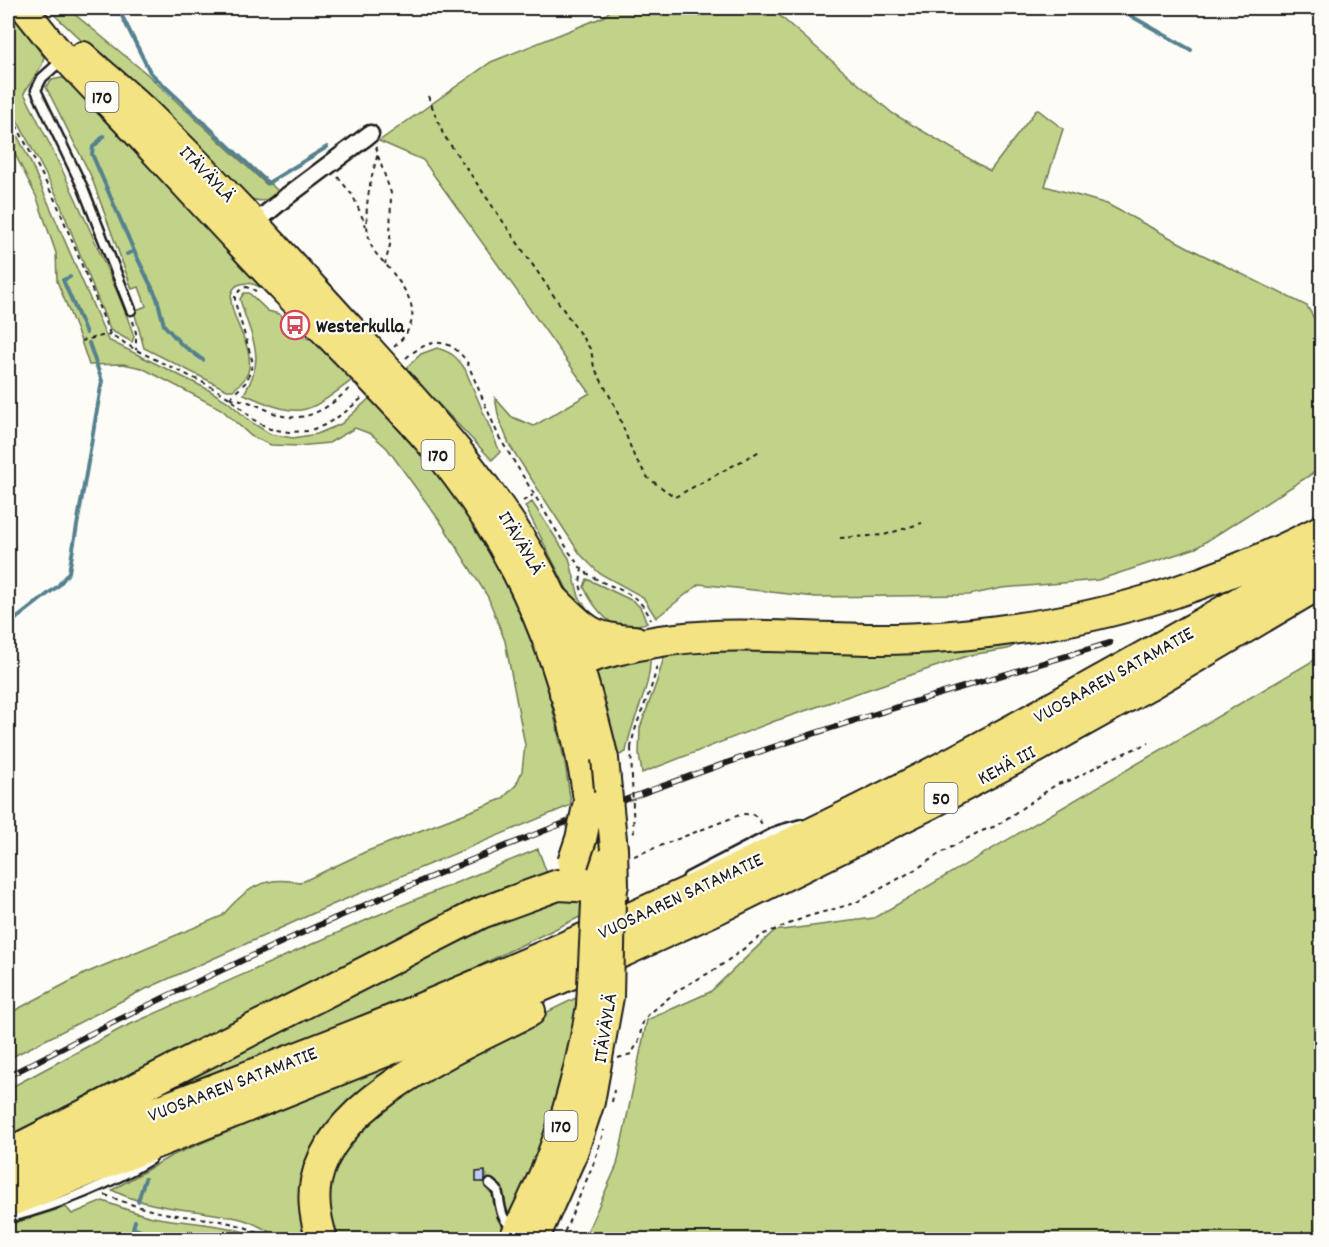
<svg xmlns="http://www.w3.org/2000/svg" width="1329" height="1247" viewBox="0 0 1329 1247" font-family="Dekko,sans-serif">
<rect width="100%" height="100%" fill="#fdfcf7"/>
<filter id="ink" filterUnits="userSpaceOnUse"><feTurbulence type="fractalNoise" baseFrequency=".0167" numOctaves="2"/><feDisplacementMap in="SourceGraphic" scale="12" xChannelSelector="R" yChannelSelector="G"/><feConvolveMatrix kernelMatrix="1 2 1 2 8 2 1 2 1" color-interpolation-filters="sRGB"/></filter>
<g filter="url(#ink)">
<path fill="#c0d389" stroke="#6e7852" stroke-width="1.5" d="M47 8H67L147 74 267 185 271 184 278 191C268 200 262 204 249 198Z
M613 8H786L780 16 892 113 990 171 1037 109 1063 129 1045 186 1107 204 1199 253 1307 306 1321 330V468L1196 548 1098 580 1002 588 969 595 816 597 699 584 656 618 643 597 599 573 580 554 510 446 499 419 495 398 512 417 534 426 590 393 423 160 379 141 491 62 603 17Z
M8 9 44 57 42 65 24 93C52 148 79 203 103 260 114 285 126 310 134 337L132 342 110 330 57 196 8 103Z
M61 78 67 79 156 164 264 289C250 281 230 279 231 301 233 323 253 346 249 368 248 378 240 385 233 390H227L144 348 134 311 146 306 139 287 132 289 91 176 46 87 52 80Z
M8 117 30 161 108 340 207 389 227 401 251 422 270 434 293 438 317 434 341 424 372 396 415 444 448 485 501 568 540 655 565 763 571 805 334 904 137 993 8 1059V1014L86 973 222 916C244 890 264 874 300 883L365 852 502 799 516 785 522 771 525 745 505 641 488 597 442 524 387 448 371 434 355 428 329 443 298 446 271 445 251 436 221 409 142 368 123 364 89 365 81 341 57 281 56 253 37 198 8 140Z
M244 293H249L268 311 279 314 304 337 316 341 355 378C305 415 303 420 244 394 268 354 250 338 240 299Z
M437 348C451 352 457 357 465 369L500 452 492 460 405 369 421 354Z
M532 502 569 558 579 597 592 616 574 603 525 506Z
M587 579 633 601 640 607 647 623C640 624 630 628 623 627 606 625 590 601 584 587Z
M1037 633 1008 649 970 655 775 721 642 773 639 754 640 728 657 681 664 657 673 648Z
M650 652C653 688 631 717 626 752L613 758 591 665Z
M1321 656V1239H584L617 1165 647 1020 710 992 774 931 874 918Z
M538 849 548 876 257 1017 83 1097 50 1121 8 1143V1089L122 1028 378 915Z
M585 893 584 915 372 1017 103 1119 387 971 536 904Z
M578 997 575 1031 546 1138 500 1239H330L328 1166 372 1110 498 1036Z
M460 1034 337 1122 310 1239C302 1239 289 1242 283 1239 268 1232 257 1223 241 1219 198 1208 152 1211 112 1190L171 1156Z
M103 1201C119 1207 135 1213 153 1217 190 1224 228 1223 263 1239H8V1225L66 1207 72 1214Z"/>
<path fill="#0003" d="M484 1173 488 1174V1183H481L478 1181Z"/>
<g fill="none" stroke-linecap="round" stroke-linejoin="round">
<path stroke="#54818e" stroke-width="4" d="M118 8 150 72 156 78 155 80
M1117 8 1191 50
M156 78 268 183 327 147
M104 136 93 147 92 154 134 251 127 254
M134 251 157 298 164 325 181 344 203 360
M70 277 63 280 86 333
M8 625 58 586 69 572 102 381 89 343
M138 1201 145 1179
M135 1221 133 1228 141 1231"/>
</g>
<path fill="#bccbfc" stroke="#1c1c1c" stroke-width="1.5" d="M485 1171V1182H476V1172Z"/>
<g fill="none" stroke-linecap="round" stroke-linejoin="round">
<g stroke="#1c1c1c" stroke-width="13">
<path id="lane" d="M62 60 42 78 36 90 83 188 131 310
M688 877 779 830 801 824
M490 1184 497 1190C501 1204 499 1221 514 1227
M8 1218C57 1205 107 1186 151 1159"/>
</g>
<g stroke="#1c1c1c" stroke-width="21">
<path id="street" d="M248 229 286 197 370 134"/>
</g>
<g stroke="#1c1c1c" stroke-width="30">
<path id="primary" d="M24 8C37 24 50 42 65 58 93 89 123 118 151 149 194 195 237 242 281 288 331 340 383 389 430 444 518 548 569 672 588 806
M83 55C107 77 132 97 154 119 223 186 286 257 351 328 419 403 488 476 538 566 570 623 590 696 605 759
M593 856 595 903
M612 898 615 885 614 849
M512 1240C525 1212 539 1185 550 1156 569 1108 581 1057 590 1006
M535 1240 574 1153 591 1102 610 997"/>
</g>
<g stroke="#1c1c1c" stroke-width="34">
<path id="highway" d="M554 600C585 630 590 639 634 641
M565 693C567 683 570 671 578 664 587 656 604 653 616 650 707 626 789 639 881 639 925 639 969 635 1012 629 1119 616 1226 580 1322 530
M8 1154 481 913 558 885 594 887 606 890 612 898
M8 1173C141 1114 280 1067 415 1011 573 945 729 876 881 799 947 766 1011 731 1075 695 1158 649 1241 603 1322 552
M8 1202 438 1030 615 955 718 908 931 803 1037 747 1148 685 1322 582
M322 1240C316 1220 312 1201 316 1181 333 1098 462 1046 530 1011"/>
</g>
<path stroke="#1c1c1c" stroke-width="2" stroke-dasharray="4.5 4.5" stroke-linecap="butt" d="M428 96 443 134 591 350 594 367 615 406 634 456 648 478 675 497 760 451
M8 109 57 204 110 334 136 350 206 384 230 398 254 420 270 429 289 432 308 431 325 425 344 413 362 398
M376 147 378 153C370 183 361 215 371 245 374 253 383 261 388 267 411 296 426 318 394 347
M378 156 391 193 390 245 385 264
M338 177 353 196 366 226
M133 321 136 333V350
M81 341 110 334
M406 358C429 338 449 336 467 362L499 437 570 553C574 558 577 564 581 568 605 591 637 585 651 620
M230 398 247 381 253 363 235 302V296L242 288 247 287 256 291
M230 398C251 401 256 405 274 413 305 426 330 407 352 386
M523 501 533 495
M840 538 884 535 922 523
M582 568 580 584 583 596
M631 748C635 718 654 692 657 662
M634 856 742 814C754 814 758 815 763 827
M618 1058 631 1054 638 1043 643 1022 648 1015 678 990 716 969 764 934 806 917 855 903 918 868 939 854 979 832 996 826 1057 784 1072 780 1110 759 1149 743
M612 1102 614 1090
M105 1195C124 1202 143 1209 164 1213 202 1220 237 1218 272 1240
M561 1240 595 1160 604 1130"/>
<use href="#lane" stroke="#fdfcf7" stroke-width="8"/>
<use href="#street" stroke="#fdfcf7" stroke-width="16"/>
<use href="#primary" stroke="#f4e382" stroke-width="26"/>
<use href="#highway" stroke="#f4e382" stroke-width="30"/>
<g stroke="#1c1c1c" stroke-width="6">
<path id="rail" d="M8 1076C228 961 456 860 690 776 828 726 969 685 1110 643"/>
</g>
<use href="#rail" stroke="#fdfcf7" stroke-width="4" stroke-dasharray="11" stroke-linecap="butt"/>
<g stroke="#1c1c1c" stroke-width="30" stroke-linecap="butt">
<path id="primary-bridge" d="M605 759 614 849
M610 997 612 898
M590 1006 595 903"/>
</g>
<g stroke="#1c1c1c" stroke-width="34" stroke-linecap="butt">
<path id="highway-bridge" d="M573 863 581 839 588 806"/>
</g>
<path stroke="#1c1c1c" stroke-width="2" stroke-dasharray="4.5 4.5" stroke-linecap="butt" d="M631 748 634 838"/>
<use href="#primary-bridge" stroke="#f4e382" stroke-width="26"/>
<use href="#highway-bridge" stroke="#f4e382" stroke-width="30"/>
</g>
</g>
<defs>
<g id="bus-ring" transform="scale(1.5)"><circle r="9.5" fill="#fdfcf7" stroke="#d1495b" stroke-width="1.5"/><path d="M-5-6H5V4H4V6H2V4H-2V6H-4V4H-5ZM-3.5-4V0h7V-4ZM-3.5 1.2v1.5H-2V1.2ZM2 1.2v1.5H3.5V1.2Z" fill="#d1495b"/></g>
</defs>
<g fill-rule="evenodd">
<use href="#bus-ring" x="295" y="325"/>
</g>
<g text-anchor="middle" stroke-width="4.5" stroke-linejoin="round" paint-order="stroke">
<g fill="#fdfcf7" stroke="#605f5e" stroke-width="1.5">
<rect x="85.5" y="82" width="33" height="30" rx="4.5"/>
<rect x="421.5" y="440" width="33" height="30" rx="4.5"/>
<rect x="924.5" y="783" width="33" height="30" rx="4.5"/>
<rect x="544.5" y="1111" width="33" height="30" rx="4.5"/>
</g>
<g font-size="18" font-weight="bold" fill="#1c1c1c">
<text x="102" y="103">170</text>
<text x="438" y="461">170</text>
<text x="941" y="804">50</text>
<text x="561" y="1132">170</text>
</g>
<g font-size="20" fill="#1c1c1c" stroke="#fdfcf7">
<text transform="translate(208 173) rotate(46)" y="7">ITÄVÄYLÄ</text>
<text transform="translate(522 542) rotate(59)" y="7">ITÄVÄYLÄ</text>
<text transform="translate(1113 674) rotate(-29)" y="7">VUOSAAREN SATAMATIE</text>
<text transform="translate(1006 764) rotate(-28)" y="7">KEHÄ III</text>
<text transform="translate(680 895) rotate(-25)" y="7">VUOSAAREN SATAMATIE</text>
<text transform="translate(604 1028) rotate(-81)" y="7">ITÄVÄYLÄ</text>
<text transform="translate(232 1083) rotate(-21)" y="7">VUOSAAREN SATAMATIE</text>
</g>
<g font-size="20" font-weight="bold" fill="#1c1c1c" stroke="#fdfcf7" text-anchor="start">
<text x="316" y="332">Westerkulla</text>
</g>
</g>
<rect width="1329" height="1247" fill="none" stroke="#fdfcf7" stroke-width="30"/>
<rect x="15" y="15" width="1299" height="1217" fill="none" stroke="#1c1c1c" stroke-width="2" filter="url(#ink)"/>
</svg>
